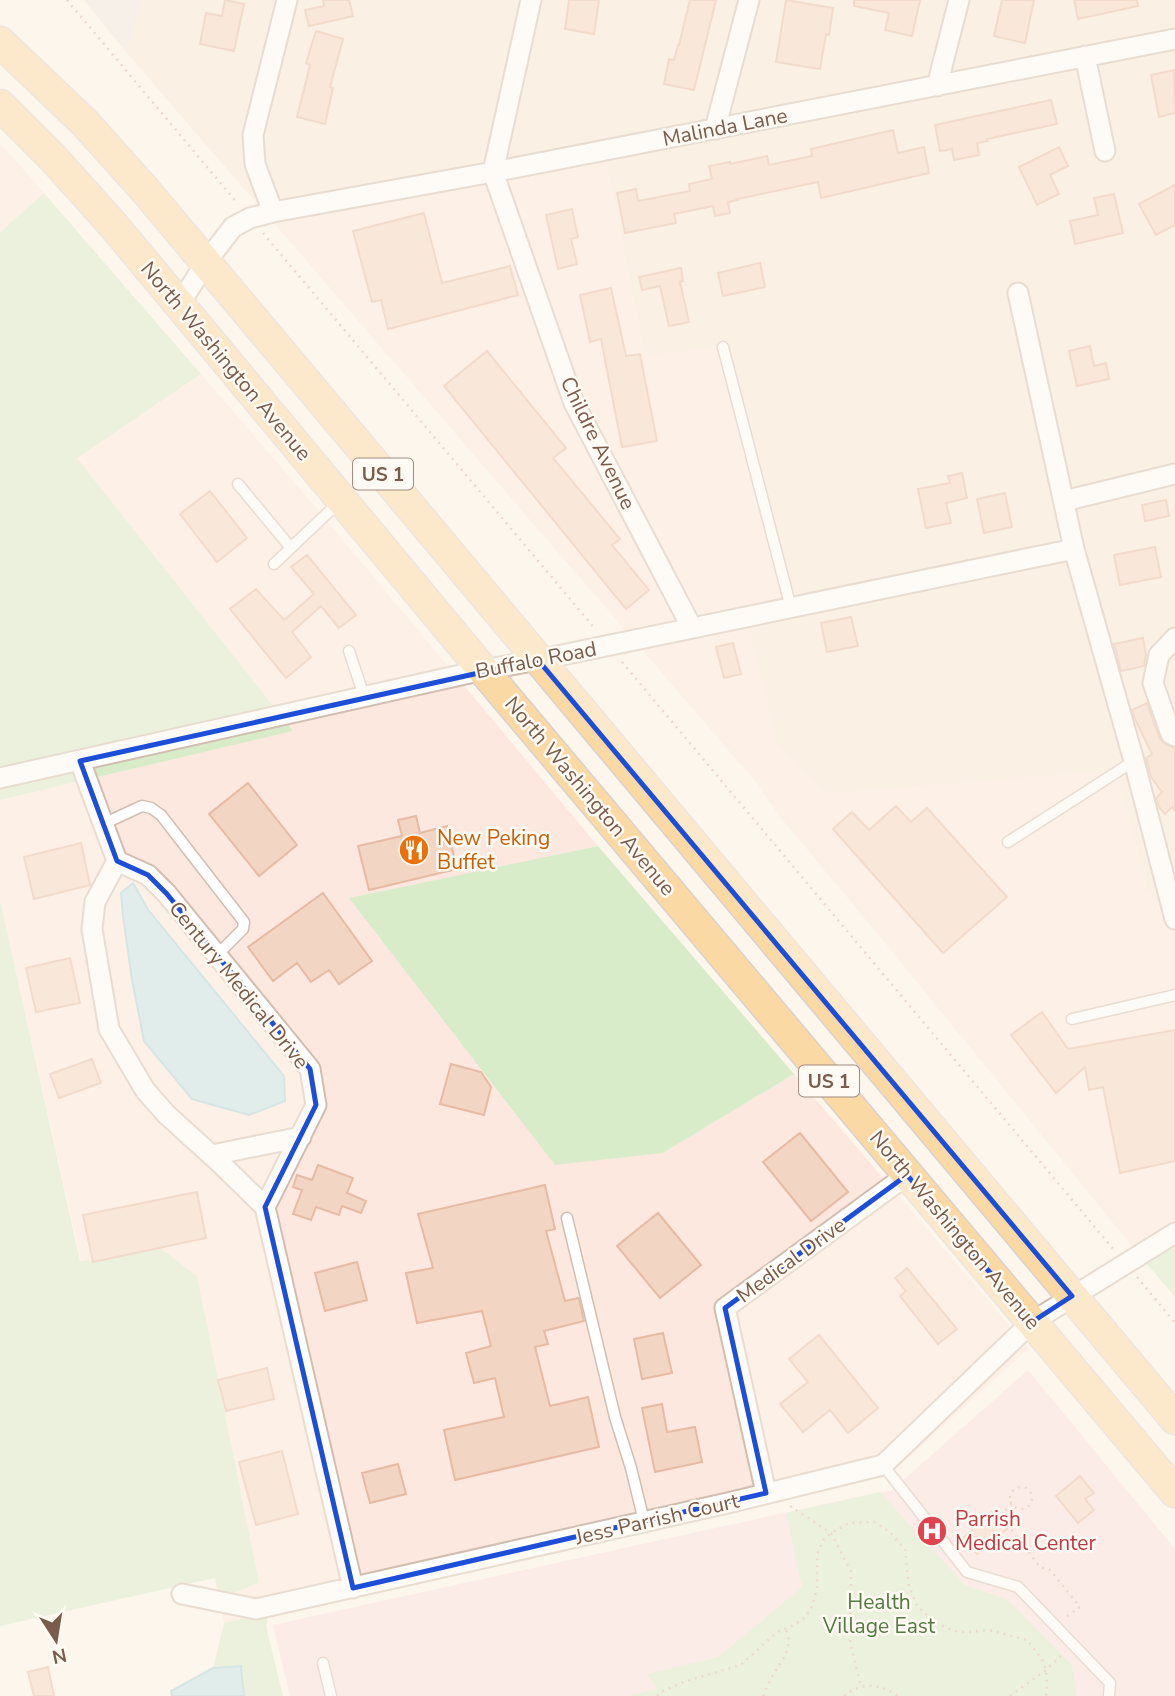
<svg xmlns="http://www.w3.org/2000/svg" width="1175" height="1696" viewBox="0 0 1175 1696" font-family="'Nunito Sans',sans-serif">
<rect width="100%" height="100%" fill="#fdf6ec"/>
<path fill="#f5e8da" d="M141 0H278L245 133 262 205 259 206 126 52Z
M295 0H522L486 163 278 201 263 162 262 137Z
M540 0H740L708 120 505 160Z
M758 0H950L930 77 727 117Z
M968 0H1175V29L949 74Z
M1175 48V886L1147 892 1116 770 825 794 778 746 746 617 718 346 645 357 606 159 715 139 721 141 722 137 937 96 942 98 944 94 1079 67 1100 162 1116 158 1096 64Z"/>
<path fill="#fde8e0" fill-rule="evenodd" d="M0 143 44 193 0 232Z
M606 159 645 357 718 345 787 616 746 617 778 746 825 794 1116 770 1147 892 1175 886V1245L1140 1256 877 933 777 813 756 782 273 222Z
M201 374 317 509 598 846 350 899 663 1153 794 1074 1029 1348 888 1476 585 1545 224 1623 219 1599 258 1584 160 1248 81 1261 0 900V800L292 731 76 458ZM133 884 149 911 132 980 123 916 121 893Z"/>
<path fill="#efe9e4" d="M84 0H141L126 52Z"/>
<path fill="#fbdfe3" d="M1028 1370 1175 1549V1696H290L273 1625 880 1492 891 1491Z"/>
<path fill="#d8ecc9" d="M44 193 201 374 77 458 293 731 0 800V232Z
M598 846 794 1074 663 1153 555 1165 349 898Z
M0 900 80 1261 160 1248 197 1276 259 1583 219 1599 215 1578 0 1626Z
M1175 1245V1297L1140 1256Z
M880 1492 965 1585 1007 1599 1072 1665 1077 1696H627L657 1689 647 1674 718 1657 802 1587 786 1513Z
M266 1613 268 1618 266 1626 283 1696H244L240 1666 213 1668 224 1623Z"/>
<path fill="#bfe3e8" stroke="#a5d3da" stroke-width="2" d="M133 883 149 911 284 1076 285 1101 249 1115 192 1099 144 1041 132 980 123 916 121 893Z
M241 1666 244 1696H172L171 1691 213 1668Z"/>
<path fill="#f3d5c3" stroke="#e6bba3" stroke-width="2" d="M225 0 244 4 234 51 200 44 206 13 222 16Z
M323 0H349L353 16 309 26 305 10 324 6Z
M569 0H599L594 34 565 29Z
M690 0H716L694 90 664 84 669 59 674 60 678 45H679Z
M786 0 833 8 829 35 826 34 820 69 776 62Z
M854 0H920L912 36 885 30 889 13 854 6Z
M1002 0H1034L1025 43 994 36Z
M1074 0H1137L1138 6 1078 19Z
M316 31 343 39 330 87 333 88 325 124 297 117 310 65 306 63Z
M1174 70 1175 113 1159 117 1151 75Z
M1051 100 1057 124 987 139 988 141 977 143 979 155 954 160 952 149 940 151 935 125Z
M893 130 898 153 924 147 929 173 821 198 818 182 737 199 738 200 728 202 730 213 715 216 713 206 674 214 676 223 625 233 617 193 636 189 638 201 690 191 689 184 712 179 709 166 730 162V164L767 156 769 165 812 156 811 149Z
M1059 147 1068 166 1050 175 1059 194 1037 205 1019 167Z
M1175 185V225L1156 235 1139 204Z
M1114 194 1123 233 1075 244 1070 221 1098 215 1094 198Z
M572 209 578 237 571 239 577 264 558 269 546 215Z
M424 213 442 283 510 266 518 295 388 329 381 300 372 302 353 231Z
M760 263 765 287 723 296 718 273Z
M681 268 683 281 680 282 689 322 669 326 660 286 642 290 639 277Z
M611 288 626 356 640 354 657 441 622 447 601 339 590 342 580 295Z
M1090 346 1094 366 1106 363 1109 379 1077 386 1069 351Z
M487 351 566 448 553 458 620 539 612 545 649 590 626 609 444 386Z
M962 473 967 498 946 503 951 523 926 528 918 489 950 483 948 476Z
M210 491 247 538 217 562 180 514Z
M1005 493 1012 527 984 533 977 499Z
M1166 500 1169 516 1145 521 1142 505Z
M1155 547 1161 577 1120 585 1114 555Z
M307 555 356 615 339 628 321 606 292 632 311 657 286 678 230 609 256 589 284 620 314 594 291 567Z
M851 617 858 646 827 652 821 623Z
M1143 638 1146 655 1144 666 1121 671 1114 644Z
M733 643 741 674 724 678 716 647Z
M1147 703 1160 739 1166 745 1175 748V811L1172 807 1165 814 1159 807 1156 798 1162 792 1151 777 1146 758 1152 754 1135 719 1132 710Z
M248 783 297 845 259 876 209 814Z
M896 806 911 822 927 808 1007 897 943 953 833 829 852 812 869 830Z
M416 816 420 833 447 826 457 869 369 890 358 846 402 836 398 820Z
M81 843 90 885 34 899 24 857Z
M323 893 372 961 339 984 329 970 311 982 297 963 273 981 248 947Z
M70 958 80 1003 36 1012 26 968Z
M1042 1012 1068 1049 1175 1030V1161L1120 1173 1103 1087 1089 1090 1085 1067 1056 1093 1011 1035Z
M92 1059 101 1083 59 1098 50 1074Z
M451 1064 481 1072 491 1087 484 1115 440 1104Z
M800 1133 848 1192 811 1221 763 1162Z
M318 1165 353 1178 347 1193 366 1201 361 1213 342 1206 339 1215 316 1207 311 1220 293 1214 302 1190 293 1187 297 1175 312 1180Z
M545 1185 555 1229 546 1231 565 1301 579 1298 584 1321 544 1331 548 1344 535 1347 550 1406 588 1397 599 1447 455 1480 444 1430 504 1417 495 1378 474 1383 466 1353 491 1346 482 1311 417 1323 406 1273 433 1268 418 1214Z
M197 1192 206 1238 93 1262 83 1215Z
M658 1213 701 1265 660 1298 617 1246Z
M357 1262 367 1300 325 1311 315 1273Z
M907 1268 957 1329 938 1344 900 1296 906 1291 895 1278Z
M663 1333 672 1373 642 1379 634 1339Z
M819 1335 878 1408 848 1433 830 1410 803 1432 780 1404 808 1382 789 1359Z
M267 1368 274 1399 226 1411 218 1380Z
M662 1404 667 1432 695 1427 702 1462 655 1472 642 1408Z
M282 1451 298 1514 256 1525 239 1462Z
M398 1464 406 1494 370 1503 362 1473Z
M1080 1476 1094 1493 1085 1499 1094 1510 1078 1523 1056 1496Z
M992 1512 1007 1529 977 1554 963 1538Z
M48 1667 54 1696H34L28 1672Z"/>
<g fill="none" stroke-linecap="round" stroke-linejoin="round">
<g stroke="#d1beb0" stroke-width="13">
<path id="service" d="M723 347 791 608
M238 484 291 548
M274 564 338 503
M349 651 364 696
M103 824 142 806 151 808 161 815 244 922 243 929 217 955
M1008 842 1134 761
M1072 1019 1175 995
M567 1218 615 1417 631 1468 644 1521
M883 1465 967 1572 1018 1587 1110 1683 1109 1696
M323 1663 331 1696"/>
</g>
<g stroke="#d1beb0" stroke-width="23">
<path id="minor" d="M531 0 493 172 574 403 692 628
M1085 56 1105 151
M937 86 959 0
M715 129 749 0
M273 212 255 164 253 135 287 0
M1018 293 1074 549 1134 761 1175 919
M179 305 206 262 233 227 250 218 273 212 493 172 1175 39
M1064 501 1175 474
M1175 638 1159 655 1153 683 1171 734 1175 736
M80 761 117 861 148 875 167 894 310 1069 316 1105 265 1207
M0 778 483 670 538 660 1074 549
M117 861 95 902 92 929 109 1029 145 1090 166 1114 220 1163 265 1207 353 1588
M212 1155 301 1137
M766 1493 725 1308 907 1175
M182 1594 256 1609 732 1502 883 1465 1032 1322 1175 1233"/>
</g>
<g stroke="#dad1cd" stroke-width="33">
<path id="primary" d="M0 42 85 123 145 190 1175 1419
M0 105 53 158 114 226 483 670 1175 1492"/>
</g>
<path stroke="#d9b8a5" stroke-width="2.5" stroke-dasharray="2 5" stroke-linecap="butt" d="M67 0 238 204
M263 233 596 630
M622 662 1114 1250
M1137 1277 1175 1323
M1010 1498a11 11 0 1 1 22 0a11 11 0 1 1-22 0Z
M1012 1504 1000 1515 1040 1567 1050 1570 1080 1607 1066 1617
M790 1506 831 1533 851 1572 850 1643 861 1686
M657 1696 663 1691 686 1681 741 1665 777 1632 789 1628 806 1617 813 1604 817 1587V1555L823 1540 831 1533 849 1523 874 1522 890 1532 905 1550 909 1586 917 1606 934 1622 954 1631 970 1632 989 1630 1027 1640 1042 1659 1046 1670 1047 1690 1046 1696
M763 1696C766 1689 769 1682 773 1675 782 1659 794 1649 786 1629
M844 1696C862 1681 880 1684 898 1696
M1010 1696 1046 1670 1065 1652"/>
<use href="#service" stroke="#fff" stroke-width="10"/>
<use href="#minor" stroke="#fff" stroke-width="19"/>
<use href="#primary" stroke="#fbd9a5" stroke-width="30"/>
</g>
<path d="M0 0H1175V1696H0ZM538 660 1072 1296 1032 1322 907 1175 725 1308 766 1493 353 1588 265 1207 316 1105 310 1069 167 894 148 875 117 861 80 761Z" fill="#fdf6ec" fill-opacity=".55" fill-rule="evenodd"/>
<path fill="none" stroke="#1d4ed8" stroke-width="5" stroke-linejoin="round" d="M538 660 1072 1296 1032 1322 907 1175 725 1308 766 1493 353 1588 265 1207 316 1105 310 1069 167 894 148 875 117 861 80 761Z"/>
<defs>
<g id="restaurant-disc" transform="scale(1.575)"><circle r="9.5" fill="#e8710a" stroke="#fffaf3"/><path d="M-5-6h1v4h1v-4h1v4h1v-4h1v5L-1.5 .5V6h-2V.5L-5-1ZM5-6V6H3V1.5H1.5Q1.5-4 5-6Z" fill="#fff"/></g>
<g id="hospital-disc" transform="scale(1.575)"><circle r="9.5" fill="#e0444e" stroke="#fffaf3"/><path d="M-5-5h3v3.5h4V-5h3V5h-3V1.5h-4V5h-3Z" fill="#fff"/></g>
</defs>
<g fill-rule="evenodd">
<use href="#restaurant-disc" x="414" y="850"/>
<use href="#hospital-disc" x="932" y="1531"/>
</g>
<g text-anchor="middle" stroke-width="5" stroke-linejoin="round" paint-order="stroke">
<g fill="#fffaf3" stroke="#a28b7f" stroke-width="2">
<rect x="353" y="458.5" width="60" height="31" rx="5"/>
<rect x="799" y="1065.5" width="60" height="31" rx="5"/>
</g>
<g font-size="19" font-weight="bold" fill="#7a5c4d">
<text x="383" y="481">US 1</text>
<text x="829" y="1088">US 1</text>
</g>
<g font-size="21" fill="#7a5c4d" stroke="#fffaf3">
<text transform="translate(725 127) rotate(-11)" y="7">Malinda Lane</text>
<text transform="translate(226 361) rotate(50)" y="7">North Washington Avenue</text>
<text transform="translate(598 443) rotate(64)" y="7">Childre Avenue</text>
<text transform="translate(536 660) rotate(-11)" y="7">Buffalo Road</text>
<text transform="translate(590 796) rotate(50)" y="7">North Washington Avenue</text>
<text transform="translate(239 985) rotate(51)" y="7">Century Medical Drive</text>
<text transform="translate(955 1230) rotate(50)" y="7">North Washington Avenue</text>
<text transform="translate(791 1260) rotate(-36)" y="7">Medical Drive</text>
<text transform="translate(657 1519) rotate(-13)" y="7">Jess Parrish Court</text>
</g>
<g font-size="21" fill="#c56008" stroke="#fffaf3" text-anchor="start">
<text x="437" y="845">New Peking<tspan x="437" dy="24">Buffet</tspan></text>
</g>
<g font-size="21" fill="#be3a42" stroke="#fffaf3" text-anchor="start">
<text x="955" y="1526">Parrish<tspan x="955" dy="24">Medical Center</tspan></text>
</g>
<g font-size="21" fill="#537a41" stroke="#fffaf3">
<text x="879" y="1609">Health<tspan x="879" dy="24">Village East</tspan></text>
</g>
</g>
<g transform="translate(56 1640) rotate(168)" stroke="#fffaf3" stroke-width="5" paint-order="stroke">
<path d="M0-5L12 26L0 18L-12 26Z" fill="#7a5c4d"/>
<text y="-10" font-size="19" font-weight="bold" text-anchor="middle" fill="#7a5c4d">N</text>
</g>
</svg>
